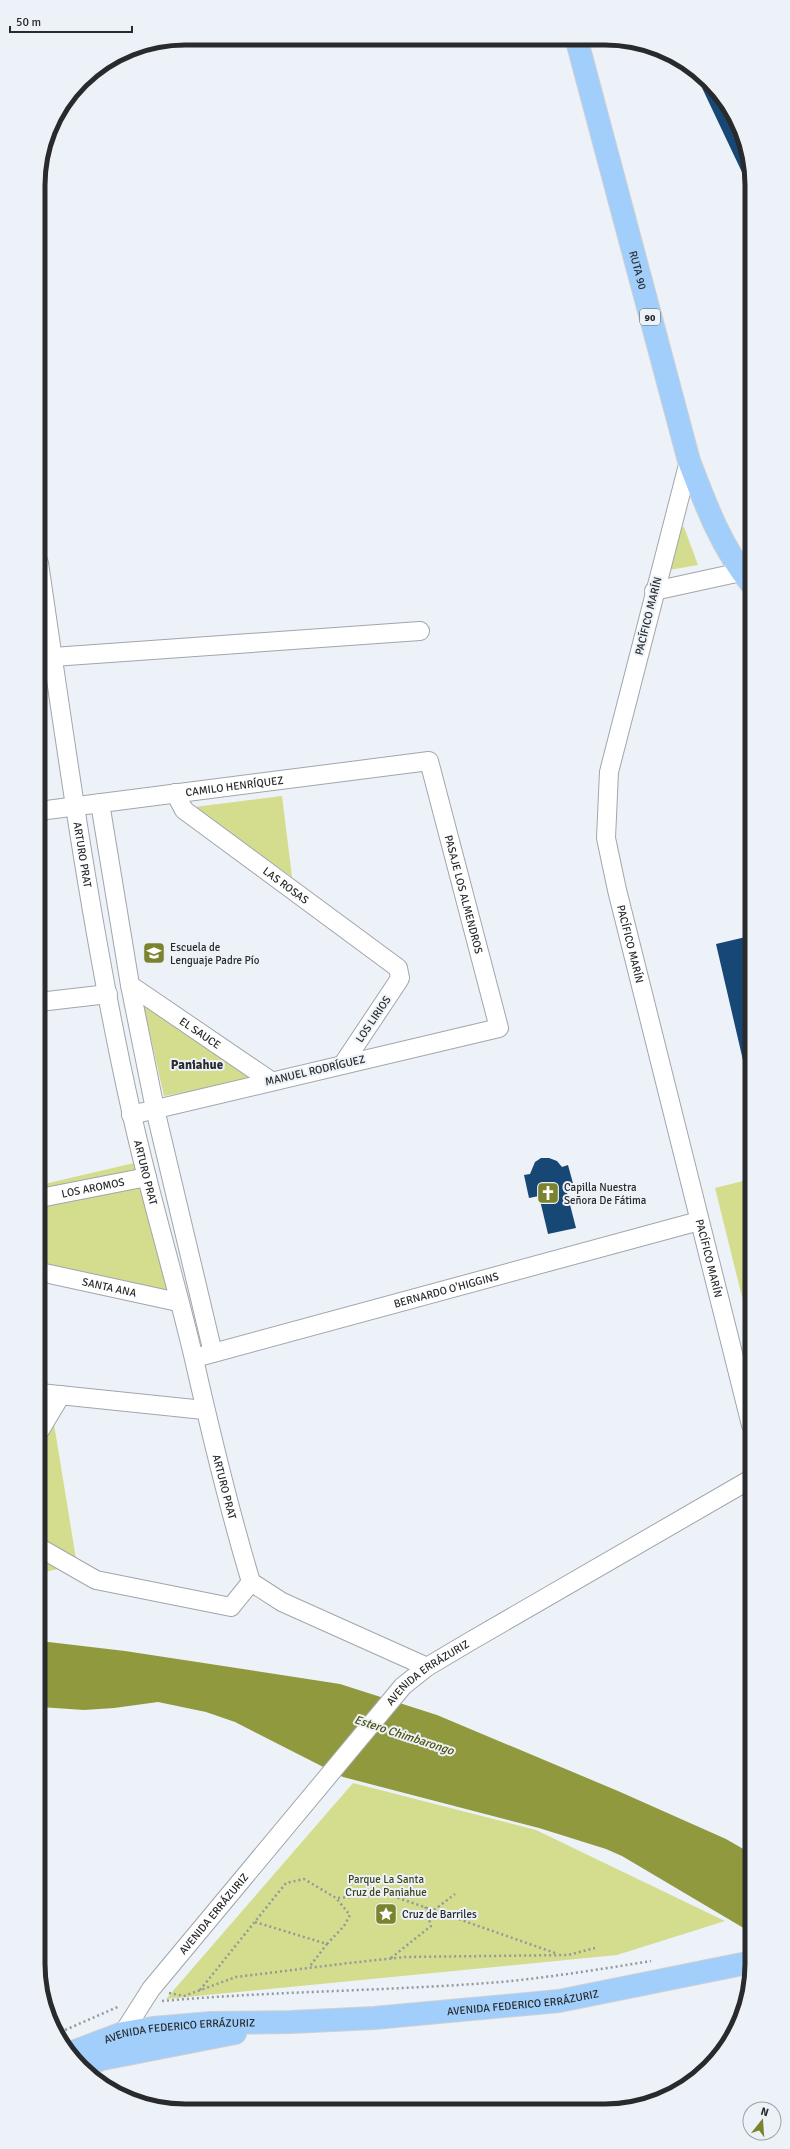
<svg xmlns="http://www.w3.org/2000/svg" width="790" height="2149" viewBox="0 0 790 2149" font-family="Signika,sans-serif">
<rect width="100%" height="100%" fill="#ecf2f8"/>
<path fill="#d4dd8d" d="M684 527 698 565 669 570 678 528Z
M282 796 292 877 194 807Z
M143 1004 252 1080 164 1096Z
M134 1163 178 1302 40 1272V1185Z
M751 1179V1333L715 1188Z
M40 1378 47 1381 77 1565 40 1573Z
M353 1783 536 1830 725 1921 617 1955 166 1999Z"/>
<path fill="#91993e" d="M40 1641 125 1651 340 1684 437 1715 618 1791 726 1839 752 1854V1933L622 1856 606 1849 539 1828 343 1777 235 1722 206 1712 158 1702 114 1708 84 1710 40 1707Z"/>
<path fill="#164775" d="M697 72 709 81 737 120 749 156V187L695 73Z
M750 936V1069H745L716 944Z
M541 1158H549L557 1161 562 1167 568 1165 574 1187 566 1189 576 1228 548 1234 539 1196 529 1198 524 1175 530 1174 535 1162Z"/>
<g fill="none" stroke-linecap="round" stroke-linejoin="round">
<g stroke="#a1a6ac" stroke-width="20">
<g id="minor">
<path id="s1" d="M689 461 609 772 606 838 617 890 751 1425"/>
<path id="s2" d="M39 563C66 747 91 933 132 1115 150 1197 175 1278 194 1359 211 1434 229 1509 251 1582L282 1602 427 1667"/>
<path d="M654 591 741 572"/>
<path d="M53 657 420 631"/>
<path id="s3" d="M175 793 184 810 398 968 400 978 397 983 343 1064"/>
<path d="M100 803 130 985 155 1109 213 1353"/>
<path id="s4" d="M39 811 429 761 499 1028 131 1115"/>
<path id="s5" d="M130 985 271 1081"/>
<path d="M39 1002 108 994"/>
<path id="s6" d="M40 1198 147 1177"/>
<path id="s7" d="M40 1272 178 1302"/>
<path id="s8" d="M202 1356 699 1221"/>
<path d="M40 1393 204 1410"/>
<path d="M40 1430 61 1395"/>
<path d="M40 1548 96 1580 231 1607 251 1582"/>
<path id="s9" d="M123 2033 151 1989 403 1686 427 1667 469 1642 751 1479"/>
</g>
</g>
<g stroke="#d0d0d1" stroke-width="24">
<g id="major">
<path id="s10" d="M577 41 689 461C705 503 721 547 750 582"/>
<path id="s11" d="M70 2053 123 2033 153 2028 211 2023 291 2022 374 2018 559 2001 752 1962"/>
<path d="M80 2067 102 2059 235 2033"/>
</g>
</g>
<path stroke="#94989c" stroke-width="2.5" stroke-dasharray="2 3" stroke-linecap="butt" d="M434 1910 455 1894
M255 1922 327 1944 310 1966
M327 1944 344 1926 350 1915 336 1898
M391 1958 431 1926 425 1907
M200 1990 286 1883 304 1879 336 1898 390 1895 558 1954
M169 1993 184 1996 236 1977 349 1963 405 1957 568 1955 595 1948
M162 2001C275 1991 389 1991 501 1982 552 1977 602 1969 651 1961
M56 2034 120 2006"/>
<use href="#minor" stroke="#fff" stroke-width="18"/>
<use href="#major" stroke="#a1cefa" stroke-width="22"/>
</g>
<defs>
<g id="school-square" transform="scale(1.15)"><rect x="-9" y="-9" width="18" height="18" rx="4" fill="#7c832f" stroke="#ecf2f8"/><path d="M0-5L7-2L0 1L-7-2ZM-4 1L0 2.5L4 1V4Q0 6-4 4Z" fill="#fff"/></g>
<g id="church-square" transform="scale(1.15)"><rect x="-9" y="-9" width="18" height="18" rx="4" fill="#7c832f" stroke="#ecf2f8"/><path d="M-1.2-6h2.4v3.5h3.3v2.4h-3.3V6h-2.4V-.1h-3.3v-2.4h3.3Z" fill="#fff"/></g>
<g id="sight-square" transform="scale(1.15)"><rect x="-9" y="-9" width="18" height="18" rx="4" fill="#7c832f" stroke="#ecf2f8"/><path d="M0-6L1.8-2.2L6-1.7L2.9 1.2L3.7 5.4L0 3.3L-3.7 5.4L-2.9 1.2L-6-1.7L-1.8-2.2Z" fill="#fff"/></g>
</defs>
<g fill-rule="evenodd">
<use href="#school-square" x="154" y="953"/>
<use href="#church-square" x="548" y="1193"/>
<use href="#sight-square" x="386" y="1914"/>
</g>
<g text-anchor="middle" stroke-width="4" stroke-linejoin="round" paint-order="stroke">
<rect fill="#ecf2f8" stroke="#636669" stroke-width="1" x="640" y="309" width="20" height="16" rx="3"/>
<g font-size="10" font-weight="bold" fill="#282a2c">
<text x="650" y="321">90</text>
</g>
<g font-size="11" fill="#282a2c" stroke="#ecf2f8">
<text dy="4" stroke="none"><textPath href="#s10" startOffset="237">RUTA 90</textPath></text>
<text transform="translate(648 616) rotate(-76)" y="4">PACÍFICO MARÍN</text>
<text dy="4" stroke="none"><textPath href="#s4" startOffset="197">CAMILO HENRÍQUEZ</textPath></text>
<text dy="4" stroke="none"><textPath href="#s2" startOffset="295">ARTURO PRAT</textPath></text>
<text dy="4" stroke="none"><textPath href="#s3" startOffset="146">LAS ROSAS</textPath></text>
<text dy="4" stroke="none"><textPath href="#s4" startOffset="531">PASAJE LOS ALMENDROS</textPath></text>
<text dy="4" stroke="none"><textPath href="#s1" startOffset="496">PACÍFICO MARÍN</textPath></text>
<text transform="translate(373 1019) rotate(-56)" y="4">LOS LIRIOS</text>
<text dy="4" stroke="none"><textPath href="#s5" startOffset="85">EL SAUCE</textPath></text>
<text transform="translate(315 1070) rotate(-13)" y="4">MANUEL RODRÍGUEZ</text>
<text dy="4" stroke="none"><textPath href="#s2" startOffset="619">ARTURO PRAT</textPath></text>
<text dy="4" stroke="none"><textPath href="#s6" startOffset="54">LOS AROMOS</textPath></text>
<text dy="4" stroke="none"><textPath href="#s1" startOffset="820">PACÍFICO MARÍN</textPath></text>
<text dy="4" stroke="none"><textPath href="#s7" startOffset="71">SANTA ANA</textPath></text>
<text dy="4" stroke="none"><textPath href="#s8" startOffset="253">BERNARDO O'HIGGINS</textPath></text>
<text dy="4" stroke="none"><textPath href="#s2" startOffset="943">ARTURO PRAT</textPath></text>
<text dy="4" stroke="none"><textPath href="#s9" startOffset="474">AVENIDA ERRÁZURIZ</textPath></text>
<text dy="4" stroke="none"><textPath href="#s9" startOffset="150">AVENIDA ERRÁZURIZ</textPath></text>
<text dy="4" stroke="none"><textPath href="#s11" startOffset="458">AVENIDA FEDERICO ERRÁZURIZ</textPath></text>
<text dy="4" stroke="none"><textPath href="#s11" startOffset="113">AVENIDA FEDERICO ERRÁZURIZ</textPath></text>
</g>
<g font-size="11" fill="#282a2c" stroke="#ecf2f8" text-anchor="start">
<text x="170" y="951">Escuela de<tspan x="170" dy="13">Lenguaje Padre Pío</tspan></text>
<text x="564" y="1191">Capilla Nuestra<tspan x="564" dy="13">Señora De Fátima</tspan></text>
<text x="402" y="1918">Cruz de Barriles</text>
</g>
<g font-size="11" fill="#3f431c" stroke="#ecf2f8">
<text x="386" y="1883">Parque La Santa<tspan x="386" dy="13">Cruz de Paniahue</tspan></text>
</g>
<g font-size="12" font-style="italic" fill="#4d520d" stroke="#ecf2f8">
<text transform="translate(404 1735) rotate(18)" y="4">Estero Chimbarongo</text>
</g>
<g font-size="13" font-weight="bold" fill="#282a2c" stroke="#ecf2f8">
<text x="197" y="1069">Paniahue</text>
</g>
</g>
<path d="M0 0H790V2149H0ZM185 45H605A140 140 0 0 1 745 185V1964A140 140 0 0 1 605 2104H185A140 140 0 0 1 45 1964V185A140 140 0 0 1 185 45Z" fill="#ecf2f8" fill-rule="evenodd"/>
<path fill="none" stroke="#282a2c" stroke-width="5" d="M185 45H605A140 140 0 0 1 745 185V1964A140 140 0 0 1 605 2104H185A140 140 0 0 1 45 1964V185A140 140 0 0 1 185 45Z"/>
<g transform="translate(762 2121) rotate(17)"><circle r="19" fill="#ecf2f8" stroke="#9ea2a6"/>
<path d="M0-3L7 15L0 10L-7 15Z" fill="#7c832f"/>
<text y="-6" font-size="11" font-weight="bold" text-anchor="middle" fill="#282a2c">N</text>
</g>
<path d="M10 26v6h122v-6" fill="none" stroke="#282a2c" stroke-width="2"/>
<text x="16" y="26" font-size="12" fill="#282a2c" stroke="#ecf2f8" stroke-width="3" paint-order="stroke">50 m</text>
</svg>
